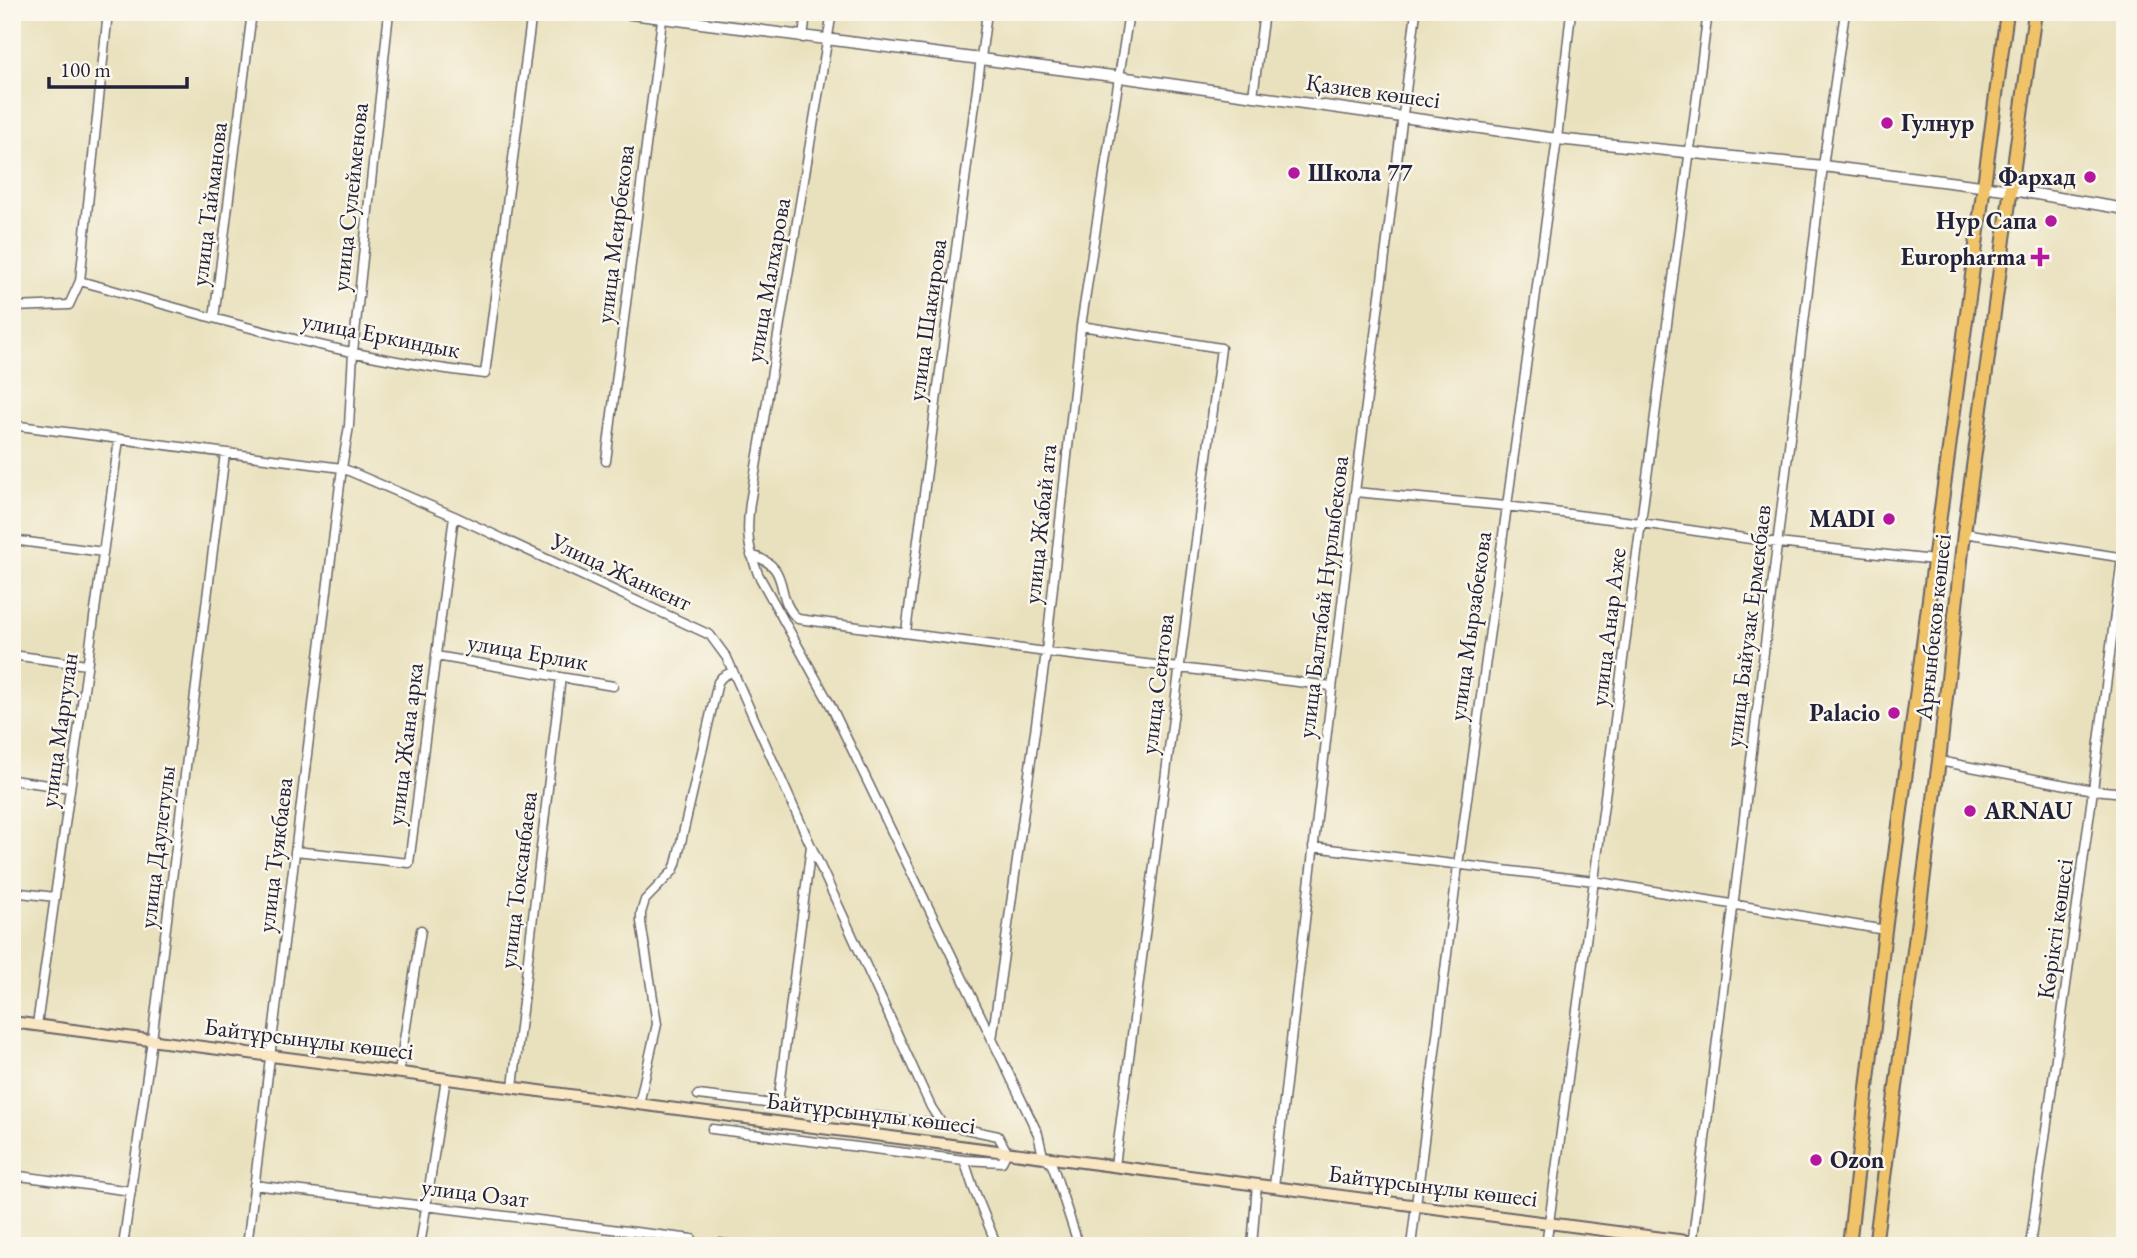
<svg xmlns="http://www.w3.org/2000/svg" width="2137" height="1258" viewBox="0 0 2137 1258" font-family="'EB Garamond',serif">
<rect width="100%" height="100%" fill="#fbf7ec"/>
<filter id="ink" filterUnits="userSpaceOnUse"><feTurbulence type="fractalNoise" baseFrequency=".0143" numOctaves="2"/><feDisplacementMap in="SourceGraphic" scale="14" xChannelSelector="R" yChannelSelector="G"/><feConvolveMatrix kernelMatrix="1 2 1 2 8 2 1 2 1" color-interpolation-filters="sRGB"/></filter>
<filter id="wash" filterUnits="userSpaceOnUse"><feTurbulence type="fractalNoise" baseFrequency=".00686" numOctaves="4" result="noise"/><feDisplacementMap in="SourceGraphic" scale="28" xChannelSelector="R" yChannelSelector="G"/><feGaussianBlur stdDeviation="1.57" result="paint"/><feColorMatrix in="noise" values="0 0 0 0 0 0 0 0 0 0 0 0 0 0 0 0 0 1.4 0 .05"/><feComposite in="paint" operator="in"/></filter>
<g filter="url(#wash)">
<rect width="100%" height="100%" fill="#e9e1bd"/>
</g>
<g filter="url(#ink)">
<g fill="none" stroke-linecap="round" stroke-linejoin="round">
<g stroke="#686568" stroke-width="11">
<path id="minor" d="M832 12 750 503C746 532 748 547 758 574L831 706 1038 1134 1043 1156 1052 1165 1055 1173 1079 1246
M803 38 806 12
M1253 96 1264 12
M80 281C213 318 347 359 485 374L532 12
M12 307 69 305 80 281 108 12
M214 318 252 12
M1081 326 1221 348 1115 1166
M12 425 342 468 454 516 710 635 727 658 811 846 931 1107 942 1124 698 1095
M606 461 663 12
M1355 492 1506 506 1641 523 1778 543 1934 560
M1964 533 2125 558
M12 540 103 552
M751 555C794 567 772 596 798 619L1046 652 1331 686
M906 632 987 12
M12 655 87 665
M436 656 613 686
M1939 761 2093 790 2125 793
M12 780 70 788
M1313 847 1594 881 1885 930
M295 851 409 863 454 516
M12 892 55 897
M37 1025 119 439
M992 1040 1046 652 1081 326 1129 12
M399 1072 421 930
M513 1087 561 677
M778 1103 811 846
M639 1104 657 1024 641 922V913L645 900 673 871 676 864 718 682 722 677 733 671
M942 1124 998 1136 1007 1152 1002 1162 964 1160
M712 1129 964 1160 973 1187 997 1246
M12 1175 131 1191
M254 1185 692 1239
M1274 1186 1355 492 1416 12
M123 1246 152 1040 225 453
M247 1246 342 468 349 426 353 352 389 12
M420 1246 446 1078
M719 1246V1243L739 1246
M1252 1246 1257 1184
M1411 1246 1458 865 1557 139 1571 12
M1546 1246 1708 12
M1692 1246 1823 166 1845 12
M2030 1246 2093 790 2125 534"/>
</g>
<g stroke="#686568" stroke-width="13">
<path id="tertiary" d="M616 12 1120 77 1557 139 1823 166 2012 190 2125 209"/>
</g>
<g stroke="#686568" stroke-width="14">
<path id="secondary" d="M12 1022 1724 1246"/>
</g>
<g stroke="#686568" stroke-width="16">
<path id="primary" d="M1849 1246 1885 930 2007 12
M1875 1246 1939 761 1964 533 2035 12"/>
</g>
<use href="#minor" stroke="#fff" stroke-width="8"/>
<use href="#tertiary" stroke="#fff" stroke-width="10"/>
<use href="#secondary" stroke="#f9e7c3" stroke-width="10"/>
<use href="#primary" stroke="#f1c369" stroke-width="12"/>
</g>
</g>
<g fill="#b5179e" stroke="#fbf7ec" stroke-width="2.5">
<circle cx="1887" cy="123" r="7"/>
<circle cx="1294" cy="173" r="7"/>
<circle cx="2090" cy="177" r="7"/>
<circle cx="2051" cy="221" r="7"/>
<path d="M2036.5 246.5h7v7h7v7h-7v7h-7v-7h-7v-7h7z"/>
<circle cx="1889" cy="519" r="7"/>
<circle cx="1894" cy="713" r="7"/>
<circle cx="1970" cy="811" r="7"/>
<circle cx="1816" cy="1160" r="7"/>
</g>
<g text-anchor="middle" stroke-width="5" stroke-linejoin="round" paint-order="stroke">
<g font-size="24" fill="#22223b" stroke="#fbf7ec">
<text transform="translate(1373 91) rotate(8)" y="8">Қазиев көшесі</text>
<text transform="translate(350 197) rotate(-84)" y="8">улица Сулейменова</text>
<text transform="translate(209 204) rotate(-83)" y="8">улица Тайманова</text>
<text transform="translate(615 234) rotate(-83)" y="8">улица Меирбекова</text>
<text transform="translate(768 280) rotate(-80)" y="8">улица Малхарова</text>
<text transform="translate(927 320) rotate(-82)" y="8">улица Шакирова</text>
<text transform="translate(381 335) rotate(11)" y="8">улица Еркиндык</text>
<text transform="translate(1040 524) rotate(-84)" y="8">улица Жабай ата</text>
<text transform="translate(621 572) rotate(25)" y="8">Улица Жанкент</text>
<text transform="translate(1323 597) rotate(-83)" y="8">улица Балтабай Нурлыбекова</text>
<text transform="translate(1470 626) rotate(-82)" y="8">улица Мырзабекова</text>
<text transform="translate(1748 626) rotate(-83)" y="8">улица Байузак Ермекбаев</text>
<text transform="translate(1608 627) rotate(-83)" y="8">улица Анар Аже</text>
<text transform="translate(1933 627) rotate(-84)" y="8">Арғынбеков көшесі</text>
<text transform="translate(528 652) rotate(10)" y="8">улица Ерлик</text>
<text transform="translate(1157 684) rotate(-83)" y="8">улица Сеитова</text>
<text transform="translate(59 730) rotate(-82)" y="8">улица Маргулан</text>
<text transform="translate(405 744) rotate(-83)" y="8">улица Жана арка</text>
<text transform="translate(157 847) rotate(-83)" y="8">улица Даулетулы</text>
<text transform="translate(275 855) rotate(-83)" y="8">улица Туякбаева</text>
<text transform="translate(518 880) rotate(-83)" y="8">улица Токсанбаева</text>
<text transform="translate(2055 929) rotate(-82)" y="8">Көрікті көшесі</text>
<text transform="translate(309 1039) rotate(7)" y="8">Байтұрсынұлы көшесі</text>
<text transform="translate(871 1113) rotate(7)" y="8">Байтұрсынұлы көшесі</text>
<text transform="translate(1433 1186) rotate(7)" y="8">Байтұрсынұлы көшесі</text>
<text transform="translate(475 1193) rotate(7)" y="8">улица Озат</text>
</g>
<g font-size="24" font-weight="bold" fill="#22223b" stroke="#fbf7ec" text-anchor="end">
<text x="1901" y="131" text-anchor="start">Гулнур</text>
<text x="1308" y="181" text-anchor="start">Школа 77</text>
<text x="2076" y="185">Фархад</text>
<text x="2037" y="229">Нур Сапа</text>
<text x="2026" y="265">Europharma</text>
<text x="1875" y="527">MADI</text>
<text x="1880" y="721">Palacio</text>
<text x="1984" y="819" text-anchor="start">ARNAU</text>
<text x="1830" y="1168" text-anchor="start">Ozon</text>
</g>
</g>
<rect width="2137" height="1258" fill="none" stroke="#fbf7ec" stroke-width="42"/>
<path d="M49 77v10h138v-10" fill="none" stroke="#22223b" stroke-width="3.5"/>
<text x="60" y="77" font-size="21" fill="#22223b" stroke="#fbf7ec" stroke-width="5" paint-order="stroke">100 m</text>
</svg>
